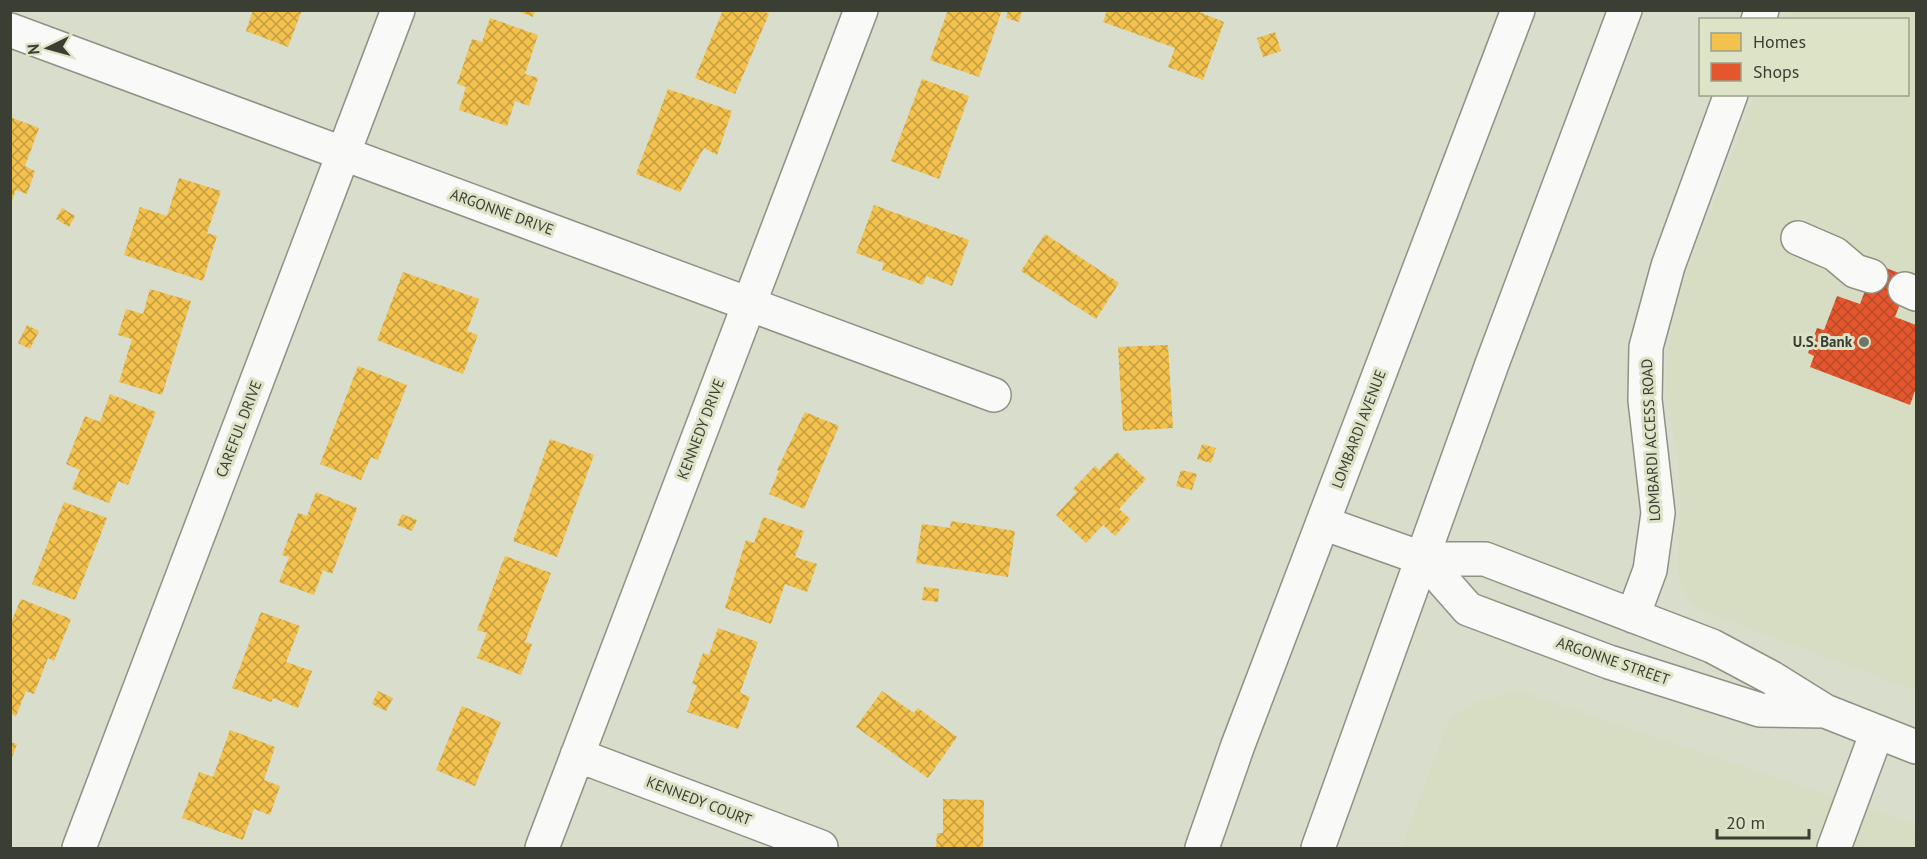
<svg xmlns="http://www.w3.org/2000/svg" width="1927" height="859" viewBox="0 0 1927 859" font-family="'PT Sans',sans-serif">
<defs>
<pattern id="homes-cross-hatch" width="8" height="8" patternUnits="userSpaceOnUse" patternTransform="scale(1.5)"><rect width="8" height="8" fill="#f2c14e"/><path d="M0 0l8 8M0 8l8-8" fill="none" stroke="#c59e41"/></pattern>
<pattern id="shops-cross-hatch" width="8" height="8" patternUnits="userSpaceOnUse" patternTransform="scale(1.5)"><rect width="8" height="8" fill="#e4572e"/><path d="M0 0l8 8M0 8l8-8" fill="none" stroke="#ba4928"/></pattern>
</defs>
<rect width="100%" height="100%" fill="#d9ddcc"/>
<path fill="#d7ddc2" d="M1787 11H1916V691L1703 611 1688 599 1680 586 1677 568 1681 504 1678 459 1668 404 1666 371 1669 340 1684 281 1755 95 1908 94V20L1784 19Z
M1521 691 1916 825V848H1401L1450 718 1481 700Z"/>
<path fill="url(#homes-cross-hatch)" d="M253 10H302L288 47 246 31Z
M516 10H535L533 17Z
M723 10H761L769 14 735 94 695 78Z
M948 10H1002L979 77 930 60Z
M1008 10H1022L1019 22 1006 18Z
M1107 10H1194L1224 22 1203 80 1168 67 1175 48 1103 22Z
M490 18 538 35 525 74 538 78 529 106 515 101 507 126 459 110 466 87 457 84 472 39 482 42Z
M1275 32 1281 51 1263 57 1257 38Z
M922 79 969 96 939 179 891 161Z
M668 89 732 111 717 155 704 148 680 192 636 174Z
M10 117 39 128 25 166 35 171 27 194 16 190 11 203Z
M179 178 221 191 207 233 217 236 203 281 124 255 140 207 167 216Z
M874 205 969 240 952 286 926 276 923 285 882 270 884 263 856 253Z
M62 208 75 216 69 227 56 219Z
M1045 234 1119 283 1096 319 1021 271Z
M403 272 479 299 467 331 478 335 463 374 377 340Z
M150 289 191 301 162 395 119 382 132 339 118 335 126 309 143 314Z
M27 325 39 331 30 349 18 343Z
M1168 345 1173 428 1123 431 1118 347Z
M358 366 407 385 378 460 371 457 361 480 320 464Z
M110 394 156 412 128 485 118 481 109 503 72 489 80 470 66 464 85 416 100 422Z
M805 412 839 426 804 509 769 494 779 471 777 470Z
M550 439 594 455 557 557 513 541Z
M1202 444 1216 448 1211 463 1197 459Z
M1117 452 1146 479 1119 509 1130 519 1115 536 1103 525 1086 543 1056 515 1077 492 1073 489 1095 466 1099 470Z
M1181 470 1197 474 1192 490 1176 486Z
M316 492 357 508 332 574 323 570 314 595 279 582 289 557 282 555 298 513 307 516Z
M64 502 107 518 75 600 32 584Z
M402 514 417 520 412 531 397 525Z
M763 517 804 531 795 557 817 564 807 592 785 584 771 624 725 608 746 540 754 543Z
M951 521 1015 531 1008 577 916 563 922 524 950 528Z
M505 556 551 573 525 642 532 644 521 675 477 658 487 633 477 630Z
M924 587 939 589 938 602 922 600Z
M21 599 71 619 54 661 48 658 34 694 26 691 16 716 10 713V625Z
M261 612 300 626 286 662 312 671 298 708 273 698 271 702 232 688Z
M718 628 758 642 740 693 750 697 738 729 687 712 697 685 692 684 703 653 709 655Z
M378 691 393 698 386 711 372 704Z
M882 691 914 713 918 708 957 737 928 778 856 727Z
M462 706 501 722 475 786 436 770Z
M230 730 275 747 264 780 280 786 270 815 254 809 243 840 182 818 199 772 213 777Z
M10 742 17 744 11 760H10Z
M943 799 984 800 983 848H936L937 833H943Z"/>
<path fill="url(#shops-cross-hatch)" d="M1875 264 1910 277 1895 317 1916 325V388L1910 405 1810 367 1814 356 1808 353 1817 328 1824 330 1837 296 1860 304Z"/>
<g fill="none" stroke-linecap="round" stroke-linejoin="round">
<g stroke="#8f9185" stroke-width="36">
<path id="minor" d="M1758 20 1762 10
M10 30 994 395
M1798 238 1835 254 1855 271 1871 276
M1905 289 1916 294
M1323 523 1424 559H1485L1712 646 1772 678 1825 711 1916 747
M1424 559 1468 609 1609 662 1760 710 1825 711
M1633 616 1650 570 1658 513 1645 400 1646 347 1668 266 1731 94
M577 755 821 847
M79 848 398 10
M542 848 861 10
M1834 848 1877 732"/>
</g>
<g stroke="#8f9185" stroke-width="36">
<path id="major" d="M1202 848 1238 745 1518 10
M1318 848 1492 364 1625 10"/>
</g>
<use href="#minor" stroke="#f9faf7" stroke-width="33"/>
<use href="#major" stroke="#f9faf7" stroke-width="33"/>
</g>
<circle fill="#727668" stroke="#dde3c6" stroke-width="2" cx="1864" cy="342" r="6"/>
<g text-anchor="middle" stroke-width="6" stroke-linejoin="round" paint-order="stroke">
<g font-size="15" fill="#3b3e32" stroke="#dde3c6">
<text transform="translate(502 212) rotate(20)" y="5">ARGONNE DRIVE</text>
<text transform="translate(239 429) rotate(-69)" y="5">CAREFUL DRIVE</text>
<text transform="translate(701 429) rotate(-69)" y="5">KENNEDY DRIVE</text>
<text transform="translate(1359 429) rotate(-69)" y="5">LOMBARDI AVENUE</text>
<text transform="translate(1651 440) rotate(-93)" y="5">LOMBARDI ACCESS ROAD</text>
<text transform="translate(1613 661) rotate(19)" y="5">ARGONNE STREET</text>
<text transform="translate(699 801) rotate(21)" y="5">KENNEDY COURT</text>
</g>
<g font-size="15" font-weight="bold" fill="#3b3e32" stroke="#dde3c6" text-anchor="end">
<text x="1852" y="347">U.S. Bank</text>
</g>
</g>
<rect width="1927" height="859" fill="none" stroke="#3b3e32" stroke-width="24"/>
<rect x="1699" y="18" width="210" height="78" fill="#dde3c6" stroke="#9ca18b" stroke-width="1.5"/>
<rect x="1711" y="33" width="30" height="18" fill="#f2c14e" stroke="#9ca18b" stroke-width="1.5"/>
<text x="1753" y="48" font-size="18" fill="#3b3e32">Homes</text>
<rect x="1711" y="63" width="30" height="18" fill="#e4572e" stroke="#9ca18b" stroke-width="1.5"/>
<text x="1753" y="78" font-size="18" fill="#3b3e32">Shops</text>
<g transform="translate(48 48) rotate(265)" stroke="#dde3c6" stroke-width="4.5" paint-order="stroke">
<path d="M0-4.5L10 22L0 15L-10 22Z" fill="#3b3e32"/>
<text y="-9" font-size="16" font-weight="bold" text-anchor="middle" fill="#3b3e32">N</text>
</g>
<path d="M1717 829v9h92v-9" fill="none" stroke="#3b3e32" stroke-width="3"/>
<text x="1726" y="829" font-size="18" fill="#3b3e32" stroke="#dde3c6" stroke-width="4.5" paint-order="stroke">20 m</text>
</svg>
